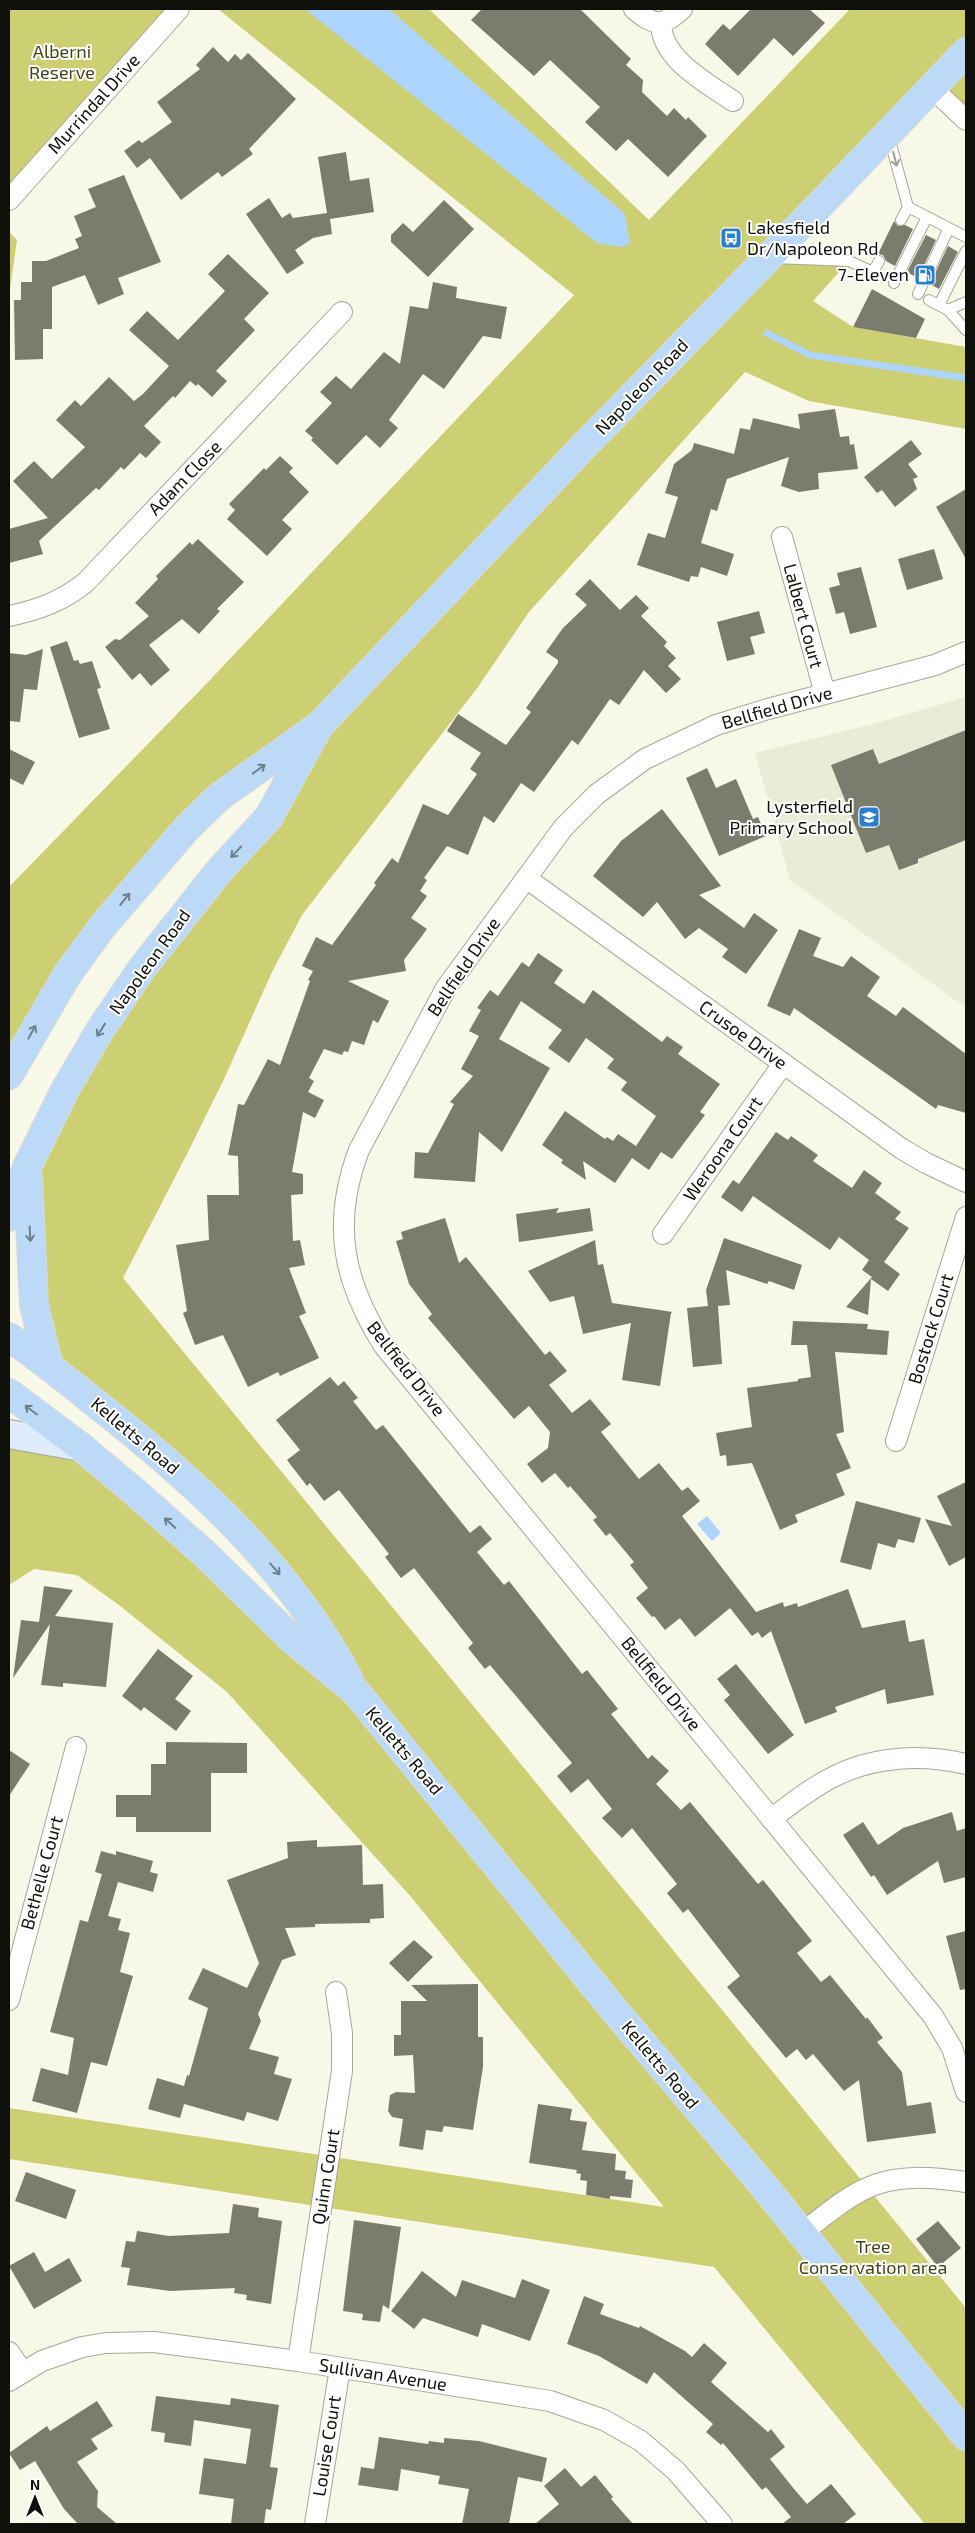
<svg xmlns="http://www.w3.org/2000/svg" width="975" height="2533" viewBox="0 0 975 2533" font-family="'Exo 2',sans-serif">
<rect width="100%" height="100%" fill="#f7f8e8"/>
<path fill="#ebecd5" d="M966 697V1008L790 880 755 753 873 724Z"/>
<path fill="#cdcf73" d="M9 9H179L9 200Z
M218 9H429L649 220 850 9H966V120L932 88 770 257 849 261 813 301 853 327 966 347V429L809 401 745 372 529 612 478 687 302 915 272 972 225 1077 188 1152 123 1278 966 2308V2524H925L714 2267 9 2159V2108L664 2207 412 1898 227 1692 119 1605 77 1575 34 1569 9 1585V1434L81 1447 354 1691 289 1585 48 1363 27 1167 65 1090 319 726 187 828 9 1075V887L210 680 574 295Z
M9 232 17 240 9 296Z"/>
<path fill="#aed5ff" d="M305 9H389L625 214 630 244 621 247 597 243Z
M707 1516 721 1533 712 1541 697 1524Z"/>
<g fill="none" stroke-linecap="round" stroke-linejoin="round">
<path stroke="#aed5ff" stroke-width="7" d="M767 333 810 355 966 378"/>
</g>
<path fill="#7c7c6e" d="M482 9H580L631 59 626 65 643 80 642 92 667 116 674 108 686 120 688 117 707 136 668 177 628 139 616 151 585 122 600 107 550 60 534 76 471 20Z
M751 9H809L825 23 793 56 774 38 738 76 705 44 723 24 730 30Z
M213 47 228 62 235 54 241 60 248 53 296 99 249 149 253 154 222 177 218 172 181 200 150 158 137 168 124 151 139 140 142 143 172 122 157 102 200 69 196 65Z
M346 152 350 181 369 178 374 212 330 219 332 234 313 238 295 250 304 263 287 274 246 214 269 198 282 218 290 213 293 218 327 213 318 157Z
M124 175 161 262 118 278 124 294 98 305 85 275 52 287V329H43V359L15 360 14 300H21V282H32V261H46L79 248 75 239 82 236 74 216 96 207 88 189Z
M444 200 474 229 428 277 391 242V235L403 223 413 232Z
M894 221 898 226 905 225 913 229 895 266 886 261 883 255 878 254Z
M926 235 936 240 918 278 907 272Z
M948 246 958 252 939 289 930 284Z
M228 254 269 293 244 319 255 330 216 371 227 381 212 397 198 384 196 386 190 381 175 398 173 396 144 426 161 442 146 458 140 453 124 470 121 467 99 490 96 488 39 541 43 554 9 563V529L48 518 13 481 34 461 52 479 85 447 56 420 75 400 81 406 109 377 134 401 143 394 169 366 129 330 147 311 178 340 225 291 208 274Z
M433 282 457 287 456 298 507 307 501 339 483 336 444 389 423 374 389 420 398 428 380 448 366 435 337 465 311 440 313 438 305 431 332 403 320 392 336 376 351 389 384 352 400 364 410 306 428 309Z
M872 289 925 319 916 338 853 327Z
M835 409 840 437 849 436 850 445 854 444 858 469 818 473 819 489 799 492 781 486 789 457 727 479 717 511 711 509 701 543 734 554 727 576 701 567 698 577 691 576 689 582 637 565 648 533 665 538 678 497 665 493 674 464 692 450 694 443 734 454 740 428 750 430 753 418 800 429 798 414Z
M911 440 922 454 908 464 918 477 913 479 917 489 895 507 882 490 877 493 864 477Z
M280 456 293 468 289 472 309 492 282 520 292 529 267 556 227 519 235 510 229 504 264 468 266 470Z
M966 489V559L936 507Z
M198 539 244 582 217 609 220 611 199 634 182 619 149 645 170 670 151 686 140 673 132 680 105 647 115 639 120 640 149 616 135 603 158 579 156 576 190 542 192 545Z
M934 549 943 579 907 590 898 559Z
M861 567 877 627 850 634 844 612 836 614 829 588 840 585 837 573Z
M590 579 620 610 636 595 649 608 641 616 667 642 664 646 676 658 668 666 681 679 666 693 644 670 619 705 610 699 578 745 572 740 534 792 521 783 494 823 484 816 468 855 447 846 424 878 427 880 420 891 427 896 411 918 427 929 404 960 406 971 348 981 389 1001 378 1023 373 1020 364 1045 352 1041 348 1052 344 1051 342 1055 324 1049 309 1078 314 1081 308 1092 324 1100 315 1118 303 1112 292 1172 303 1174V1194L291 1195 293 1241 300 1240 305 1265 289 1268 306 1313 299 1316 319 1358 280 1376 278 1372 248 1387 223 1335 195 1345 183 1313 187 1311 176 1245 209 1240 207 1195H239L238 1156 228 1155 238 1104 244 1105 268 1059 280 1065 310 981 308 980 313 971 302 966 316 937 332 945 376 885 374 883 392 858 398 863 423 804 448 815 477 774 470 769 481 753 447 731 458 714 506 745 531 712 526 708 558 663V660L546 652 563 628 587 605 575 594Z
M759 611 765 633 750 637 755 654 727 661 717 622Z
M67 641 74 661 78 660 80 664 92 661 101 688 97 689 110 729 79 738 50 647Z
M43 649 37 690 24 689 20 722 9 721V653L26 655Z
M966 730V840L918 859V863L899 870 889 845 866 853 831 765 873 749 879 764Z
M9 749 35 762 23 785 9 778Z
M707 768 716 788 736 779 753 819 758 817 766 836 719 856 686 778Z
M662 809 721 886 699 895 744 928 754 913 778 930 746 974 722 957 728 949 699 928 685 939 657 902 643 917 593 876 621 841Z
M799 929 821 938 813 956 843 967 851 956 880 977 867 996 896 1016 903 1007 966 1054V1113L938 1105 936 1109 794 1008 790 1016 767 1006Z
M538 953 563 970 554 983 584 1004 593 990 662 1042 667 1036 683 1047 678 1054 720 1084 700 1112 705 1115 672 1159 661 1152 649 1170 632 1158 615 1183 583 1161 586 1180 561 1163 563 1160 542 1145 565 1111 605 1139 607 1137 613 1141 618 1134 636 1146 656 1116 621 1090 627 1082 607 1068 614 1059 586 1038 569 1063 548 1048 562 1030 521 1001 499 1039 550 1068 502 1152 479 1132 475 1182 414 1178 415 1152 428 1153 454 1104 450 1102 473 1076 461 1069 479 1036 469 1031 481 1010 477 1008 490 990 498 996 522 962 529 967Z
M776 1132 788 1140 791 1136 818 1155 813 1161 852 1188 864 1170 882 1183 875 1193 901 1212 895 1219 909 1228 884 1262 900 1274 888 1291 871 1279 868 1315 846 1307 872 1277 862 1270 869 1260 839 1237 830 1250 753 1196 742 1212 721 1197 733 1180 739 1184Z
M559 1208 556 1213 590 1208 593 1231 519 1242 516 1214Z
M445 1218 459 1263 466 1257 545 1355 550 1351 567 1371 549 1385 572 1413 590 1399 611 1424 601 1432 639 1479 659 1463 682 1491 688 1487 700 1501 682 1516 756 1612 783 1602 784 1607 797 1603 798 1607 848 1589 862 1628 905 1620 909 1642 924 1639 934 1695 887 1704 885 1689 835 1707 837 1712 805 1724 771 1631 762 1638 758 1632 752 1636 730 1608 695 1637 680 1618 665 1630 654 1616 652 1617 636 1598 648 1588 630 1565 634 1562 610 1533 606 1536 593 1520 597 1517 570 1486 568 1488 555 1473 542 1483 527 1464 548 1448 550 1432 529 1406 514 1419 428 1318 432 1314 409 1284 396 1241 403 1239 401 1232Z
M724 1238 802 1265 794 1290 769 1281 767 1284 726 1270 730 1305 718 1306 722 1364 693 1367 687 1308 708 1306 706 1290Z
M595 1240 598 1265 603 1264 612 1303 673 1312 671 1313 660 1386 622 1380 631 1323 583 1334 574 1296 550 1302 528 1271Z
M793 1321 868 1324 867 1329 889 1331 887 1355 835 1352 844 1432 836 1434 851 1468 836 1474 845 1495 795 1515 798 1522 780 1530 752 1463 727 1466 726 1455 720 1456 716 1433 752 1427 747 1388 798 1381V1379L811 1377 807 1345H791Z
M330 1377 338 1386 344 1381 358 1398 353 1401 376 1430 383 1425 470 1533 480 1525 492 1539 477 1552 504 1585 509 1581 582 1674 587 1670 618 1709 611 1714 648 1759 652 1755 669 1771 656 1784 681 1810 690 1802 758 1884 763 1880 812 1941 797 1953 821 1982 830 1975 866 2019 867 2017 883 2038 877 2042 902 2072 907 2106 931 2102 936 2133 867 2142 859 2080 844 2091 813 2054 806 2060 797 2049 786 2058 727 1987 740 1976 688 1909 683 1913 667 1893 677 1884 632 1828 622 1838 602 1818 612 1809 588 1779 571 1793 557 1776 572 1763 490 1665 485 1669 468 1648 473 1643 414 1568 401 1578 385 1557 389 1554 339 1490 324 1501 310 1483 307 1486 287 1460 300 1450 276 1420Z
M966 1482V1557L949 1566 925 1519 952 1526 937 1496Z
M856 1501 921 1518 914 1543 898 1539 895 1548 878 1543 871 1570 840 1562Z
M44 1586 73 1590 55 1616 113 1623 106 1687 63 1683V1687L41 1685 50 1624 13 1678 21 1620 39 1622Z
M158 1649 193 1676 175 1699 191 1711 176 1731 144 1707 141 1711 122 1696Z
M736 1664 794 1735 768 1754 724 1700 730 1695 717 1679Z
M166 1742 247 1743V1773H211V1832H136V1817H116V1795H151V1764H166Z
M9 1750 30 1764 9 1796Z
M952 1812 957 1831 966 1828V1877L944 1883 938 1861 887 1895 874 1875 871 1877 843 1835 863 1822 878 1845 903 1828Z
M317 1840V1847L362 1845 363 1885 383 1884 384 1918 370 1919V1923L315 1924V1927L285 1928 296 1955 282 1960 258 2014 261 2021 249 2049 279 2057 274 2074 292 2079 278 2121 247 2112 244 2121 184 2104 180 2118 148 2109 157 2078 184 2086 187 2075 189 2076 208 2008 188 1999 203 1968 247 1988 259 1963 227 1880 288 1858 287 1842Z
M101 1851 116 1855V1851L153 1861 150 1872 158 1874 153 1892 118 1882 108 1916 121 1919 118 1930 130 1933 120 1972 133 1976 107 2066 91 2062 77 2113 32 2101 41 2068 68 2075 74 2038 50 2032 80 1920 88 1922 102 1874 95 1872Z
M966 1931V1989L960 1990 946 1936Z
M414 1940 433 1957 408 1982 389 1963Z
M478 1984V2037H483V2067L473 2130 444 2126 442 2132 426 2130 423 2150 399 2146 403 2119 392 2117 388 2111 390 2095 396 2092 415 2093 413 2055 394 2056V2035H401V2001H427L411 1985Z
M538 2104 572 2109 570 2120 587 2122 582 2150 616 2154 615 2170 626 2171 625 2179 633 2180 631 2198 610 2196V2199L586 2195 587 2181 580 2180 581 2174 576 2173 577 2170 529 2163Z
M26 2172 76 2190 66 2219 15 2201Z
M233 2204 259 2208 258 2217 282 2221 271 2304 246 2300 247 2295 234 2293 235 2288 170 2291 127 2285 130 2268 121 2267 126 2241 135 2242 137 2231 169 2236 229 2233Z
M354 2220 401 2227 389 2309 383 2305 380 2322 362 2320 363 2314 343 2311Z
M938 2221 961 2248 938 2267 916 2239Z
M34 2252 45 2272 69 2258 82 2281 34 2309 9 2266Z
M422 2271 456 2297 462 2280 515 2298 522 2279 550 2290 530 2341 482 2324 478 2337 423 2318 414 2329 391 2311Z
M584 2296 604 2304 600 2314 639 2328 640 2326 685 2351 692 2357 704 2343 727 2363 711 2382 768 2432 771 2429 785 2447 770 2459 794 2489 807 2504 831 2484 856 2514 843 2524H782L791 2517 766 2487 762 2490 723 2443 721 2445 706 2432 713 2424 654 2372 647 2384 599 2356 567 2344Z
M156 2396 230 2405 231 2398 279 2405 270 2467 278 2468 271 2510 266 2509 264 2524H231L234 2499 199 2494 204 2458 246 2464 251 2429 194 2420 191 2446 164 2442 165 2433 151 2431Z
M97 2401 113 2426 91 2439 98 2449 77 2462 98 2491 97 2507 117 2524H78L64 2509 35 2461 20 2470 9 2453 47 2426 50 2431Z
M379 2437 428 2444 429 2441 444 2443V2438L479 2441 547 2458 542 2482 518 2477 509 2524H462L469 2489 438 2484 440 2476 401 2469 398 2491 358 2485 361 2467 374 2469Z
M565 2468 581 2487 595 2475 613 2497 611 2499 633 2524H535L559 2504 544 2486Z"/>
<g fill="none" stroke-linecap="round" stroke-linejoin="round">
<g stroke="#a6a798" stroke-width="12">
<path id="service" d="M889 137 908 207 901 220
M908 207 966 237
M775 258 849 261 873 272 879 261
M894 283 927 217
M918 294 949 228
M929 300 948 310 966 302
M939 305 966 251
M948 310 966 330"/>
</g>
<g stroke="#a6a798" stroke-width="22">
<path id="minor" d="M634 9C654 26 662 27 682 9
M661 23C661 59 707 83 733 101
M932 88 966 120
M9 200 179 9
M782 537 825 694
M9 616C38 610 63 601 86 582L342 312
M966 652 935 665 768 709 716 725 645 759 597 794 563 828 446 988 359 1150C331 1224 343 1281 384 1346L933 2016 952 2048 966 2092
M526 878 902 1149 926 1163 966 1182
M663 1234 783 1064
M896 1441 966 1217
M771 1819C791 1804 812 1787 835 1776 875 1756 923 1754 966 1764
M9 2000 76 1747
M801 2234C864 2183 883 2170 966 2182
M9 2352 22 2371
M298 2361 342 2071V2033L336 1992
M9 2381 42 2361 82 2347 106 2343 154 2342 298 2361 550 2401 604 2420 641 2441 676 2471 722 2524
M315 2524 340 2368"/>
</g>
<g stroke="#a6a798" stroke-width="30">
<path id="secondary" d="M9 1434 81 1447"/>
</g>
<g stroke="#d9d9d8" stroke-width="30">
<path id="primary" d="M9 1075 67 975 102 927 187 828 219 797 320 725 582 448 816 209 966 52
M28 1179 34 1305 48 1363
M9 1217 27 1167 65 1090 102 1027 143 967 219 871 269 817 315 733
M9 1337C41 1359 69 1382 99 1406 197 1483 290 1568 349 1680
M9 1393 81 1447 135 1492 206 1555 293 1640 356 1692 615 2011 758 2179 966 2436"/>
</g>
<use href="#service" stroke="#fff" stroke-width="10"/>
<use href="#minor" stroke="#fff" stroke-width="20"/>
<use href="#secondary" stroke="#deecfc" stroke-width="28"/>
<use href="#primary" stroke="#bcd9f8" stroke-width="28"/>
</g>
<defs><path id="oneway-shaft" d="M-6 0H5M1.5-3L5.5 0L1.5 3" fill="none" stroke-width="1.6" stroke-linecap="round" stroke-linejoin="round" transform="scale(1.25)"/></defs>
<use stroke="#9f9f9d" href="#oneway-shaft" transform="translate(895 159) rotate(76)"/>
<g stroke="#6f7f8d">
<use href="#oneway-shaft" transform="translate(259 769) rotate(-36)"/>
<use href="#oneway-shaft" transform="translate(236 852) rotate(133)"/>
<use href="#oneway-shaft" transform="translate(125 899) rotate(-51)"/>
<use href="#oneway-shaft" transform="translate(101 1030) rotate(122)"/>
<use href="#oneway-shaft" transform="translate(32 1032) rotate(-61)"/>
<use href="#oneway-shaft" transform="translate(30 1234) rotate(87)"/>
<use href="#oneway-shaft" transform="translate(31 1410) rotate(-143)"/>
<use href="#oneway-shaft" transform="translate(170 1523) rotate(-138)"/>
<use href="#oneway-shaft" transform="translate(275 1569) rotate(49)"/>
</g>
<defs>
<g id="bus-square" transform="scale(1.125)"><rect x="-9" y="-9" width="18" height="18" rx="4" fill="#2b7ecd" stroke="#fff"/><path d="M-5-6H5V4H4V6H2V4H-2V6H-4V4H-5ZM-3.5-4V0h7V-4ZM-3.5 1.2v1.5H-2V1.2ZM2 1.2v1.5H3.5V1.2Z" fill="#fff"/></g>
<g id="fuel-square" transform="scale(1.125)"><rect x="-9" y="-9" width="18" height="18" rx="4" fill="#2b7ecd" stroke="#fff"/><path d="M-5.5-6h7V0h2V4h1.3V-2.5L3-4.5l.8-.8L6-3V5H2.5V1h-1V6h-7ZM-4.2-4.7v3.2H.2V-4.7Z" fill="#fff"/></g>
<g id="school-square" transform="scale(1.125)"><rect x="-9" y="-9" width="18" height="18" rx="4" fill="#2b7ecd" stroke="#fff"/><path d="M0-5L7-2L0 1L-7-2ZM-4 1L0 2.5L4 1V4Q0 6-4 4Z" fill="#fff"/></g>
</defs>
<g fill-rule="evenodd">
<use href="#bus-square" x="731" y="238"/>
<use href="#fuel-square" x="925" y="275"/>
<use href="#school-square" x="869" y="817"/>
</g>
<g text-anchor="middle" stroke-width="4" stroke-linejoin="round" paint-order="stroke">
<g font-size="18" fill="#44441c" stroke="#fff">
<text x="62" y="58">Alberni<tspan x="62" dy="21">Reserve</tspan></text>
<text x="873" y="2253">Tree<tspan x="873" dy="21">Conservation area</tspan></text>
</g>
<g font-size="18" fill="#10100b" stroke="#fff">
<text transform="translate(94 104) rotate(-48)" y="6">Murrindal Drive</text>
<text transform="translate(642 387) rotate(-46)" y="6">Napoleon Road</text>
<text transform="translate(185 478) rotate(-46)" y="6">Adam Close</text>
<text transform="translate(803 616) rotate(75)" y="6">Lalbert Court</text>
<text transform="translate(777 708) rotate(-16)" y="6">Bellfield Drive</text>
<text transform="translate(150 962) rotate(-54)" y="6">Napoleon Road</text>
<text transform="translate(464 967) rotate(-56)" y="6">Bellfield Drive</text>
<text transform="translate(743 1035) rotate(36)" y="6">Crusoe Drive</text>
<text transform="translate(723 1149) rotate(-55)" y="6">Weroona Court</text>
<text transform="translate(931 1329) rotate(-73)" y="6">Bostock Court</text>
<text transform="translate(406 1369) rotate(52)" y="6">Bellfield Drive</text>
<text transform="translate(135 1436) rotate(40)" y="6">Kelletts Road</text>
<text transform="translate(661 1684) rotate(51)" y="6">Bellfield Drive</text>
<text transform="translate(404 1751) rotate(50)" y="6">Kelletts Road</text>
<text transform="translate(42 1873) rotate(-75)" y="6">Bethelle Court</text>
<text transform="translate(660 2065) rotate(50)" y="6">Kelletts Road</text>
<text transform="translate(326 2177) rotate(-81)" y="6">Quinn Court</text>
<text transform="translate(383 2375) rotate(9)" y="6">Sullivan Avenue</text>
<text transform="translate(327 2446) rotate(-81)" y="6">Louise Court</text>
</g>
<g font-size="18" fill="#10100b" stroke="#fff" text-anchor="end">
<text x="747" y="234" text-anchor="start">Lakesfield<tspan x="747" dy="21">Dr/Napoleon Rd</tspan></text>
<text x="909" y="281">7-Eleven</text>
<text x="853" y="813">Lysterfield<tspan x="853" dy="21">Primary School</tspan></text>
</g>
</g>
<rect width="975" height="2533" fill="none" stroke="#10100b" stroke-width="20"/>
<g transform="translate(35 2498)" stroke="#ffffff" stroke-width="4" paint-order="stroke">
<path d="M0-4L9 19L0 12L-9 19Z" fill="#10100b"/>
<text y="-8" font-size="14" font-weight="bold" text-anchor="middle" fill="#10100b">N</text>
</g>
</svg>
